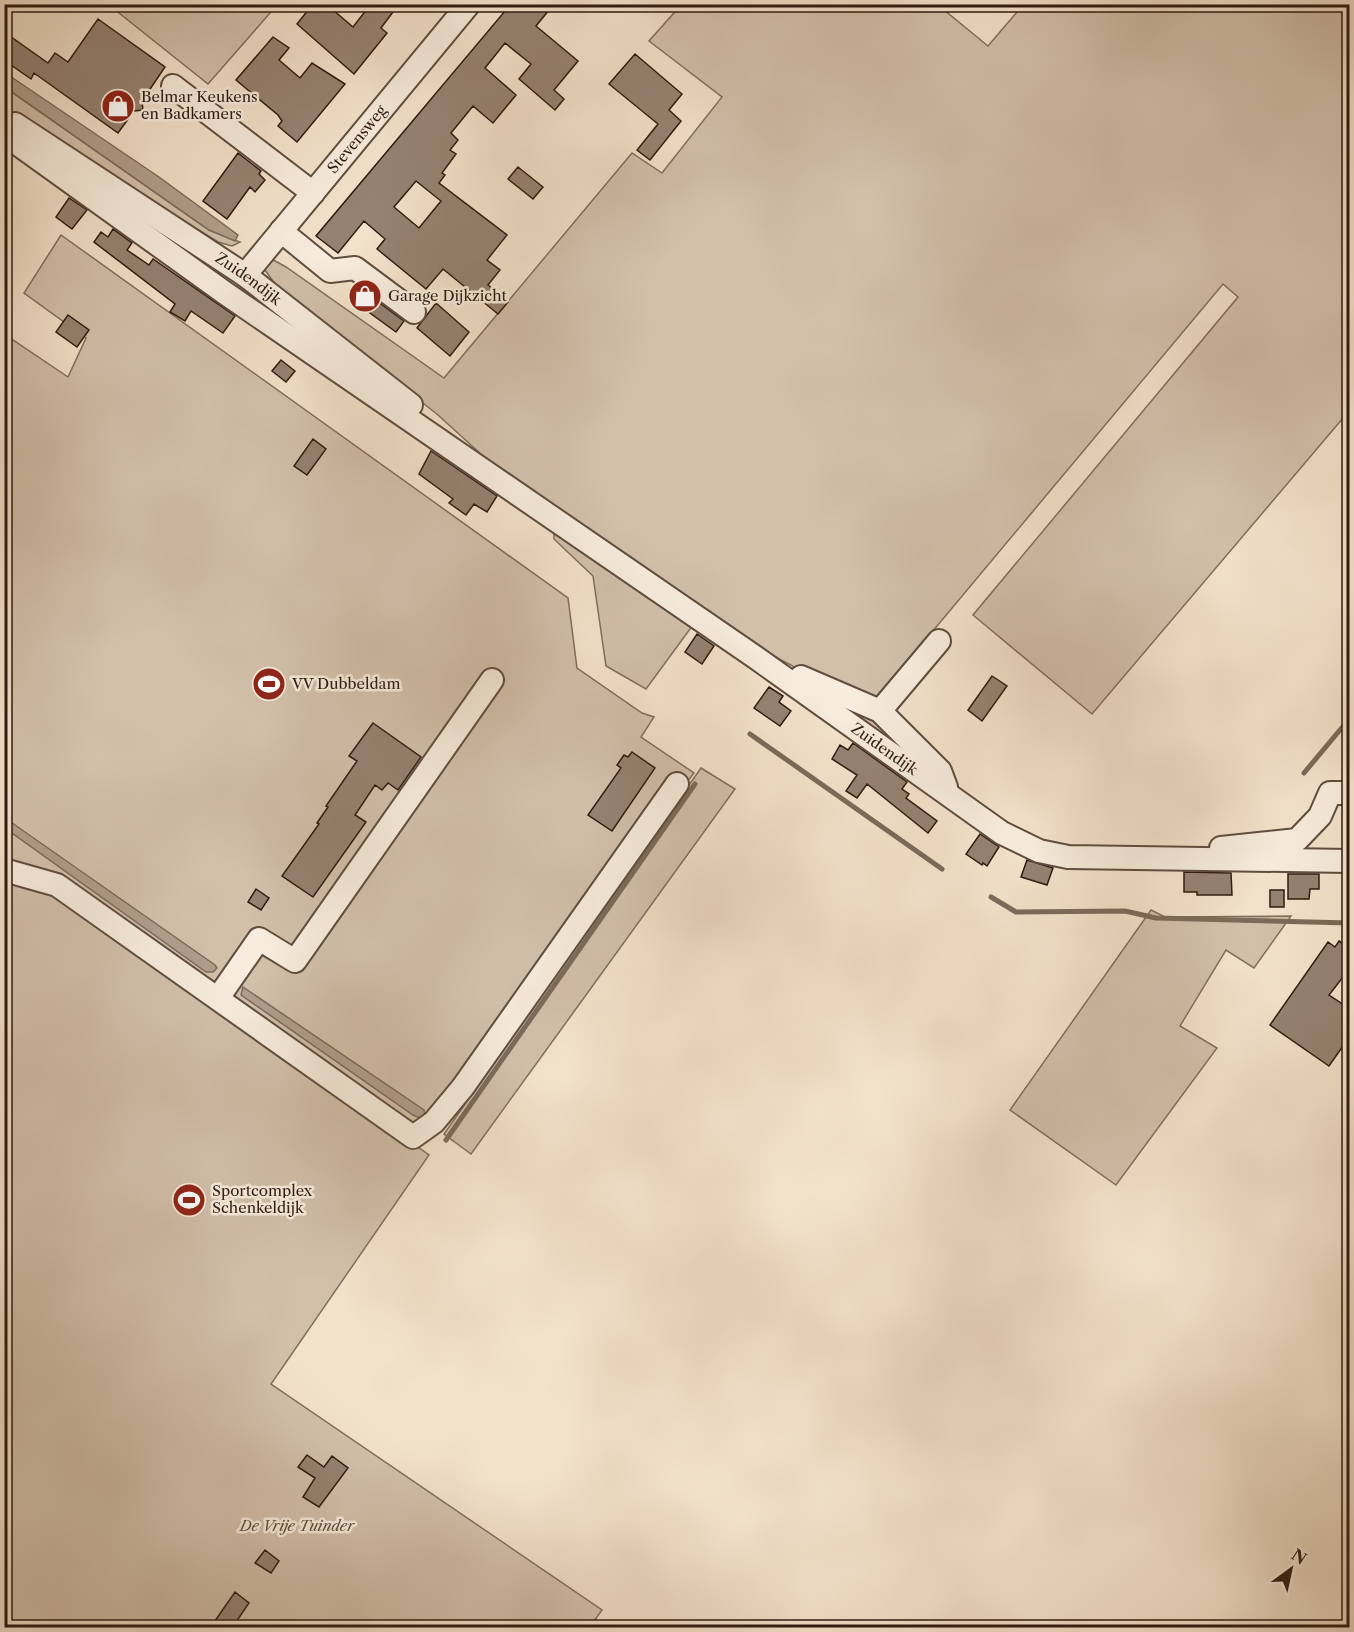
<svg xmlns="http://www.w3.org/2000/svg" width="1354" height="1632" viewBox="0 0 1354 1632" font-family="'Libre Caslon Text',serif">
<rect width="100%" height="100%" fill="#f3e2cb"/>
<filter id="stains"><feTurbulence type="fractalNoise" baseFrequency=".00333" numOctaves="4"/><feColorMatrix values="0 0 0 0 .2 0 0 0 0 .09 0 0 0 0 .02 0 0 0 .5 -.17"/></filter>
<radialGradient id="worn" r=".72"><stop offset=".6" stop-color="#630" stop-opacity="0"/><stop offset="1" stop-color="#630" stop-opacity=".3"/></radialGradient>
<path fill="#d2c0ab" stroke="#806e5e" stroke-width="1.5" d="M109 5 277 4V5L208 84Z
M681 5H938L988 46 1023 5H1349V411L1092 714 973 615 1238 297 1223 284 876 699 863 703 749 643 494 466 438 415 277 287 265 270 268 257 286 267 444 378 632 153 662 173 722 97 649 41Z
M4 87 209 230 240 242 232 246 218 242 5 111Z
M61 235 568 598 577 668 642 713 654 717 641 737 694 773 415 1145 429 1155 271 1384 602 1610 590 1627H5L4 334 68 377 86 338 24 293Z
M554 528 693 625 646 689 606 666 593 576 554 539Z
M824 695 879 724 914 757Z
M701 768 735 789 471 1154 444 1134Z
M1151 910 1165 917 1291 916 1254 968 1226 950 1180 1026 1217 1048 1116 1185 1010 1110Z"/>
<path fill="#b09e8c" stroke="#7c6a5b" stroke-width="1.5" d="M4 72 159 177 238 235 235 241 209 230 5 87Z
M5 818 215 965 217 968 213 972H206L5 828Z
M243 987 424 1110 425 1115 420 1118 413 1115 241 995Z"/>
<g fill="none" stroke-linecap="round" stroke-linejoin="round">
<path stroke="#7c6a5b" stroke-width="5" d="M750 734 942 869
M1304 773 1350 718
M991 897 1016 912 1125 911 1156 918 1350 923
M446 1140 695 784"/>
</g>
<path fill="#958272" stroke="#2f1b11" stroke-width="1.5" fill-rule="evenodd" d="M313 4H326L353 27 371 4H399L381 28 387 33 354 74 297 24Z
M511 4H554L536 26 578 61 554 90 564 99 555 110 519 79 531 64 505 43 485 68 516 95 493 123 473 106 451 133 458 140 450 150 456 154 442 173 445 175 439 183 507 235 487 260 500 270 488 285 508 302 498 314 443 269 426 289 377 249 385 239 364 221 338 253 316 236ZM416 181 441 201 419 228 394 207Z
M98 19 165 67 142 101 143 110 134 111 118 133 34 73 31 79 4 60V32L48 63 55 53 68 62Z
M273 37 289 48 279 60 300 78 312 63 345 84 297 142 278 126 282 121 278 115 236 80Z
M635 54 682 94 669 110 681 121 650 160 637 150 658 124 609 84Z
M238 153 261 171 259 174 265 180 255 192 250 187 227 219 203 201Z
M518 167 543 187 533 199 508 179Z
M69 198 87 210 72 229 56 217Z
M113 229 132 243 127 250 149 265 153 259 235 316 223 333 191 311 185 321 170 312 175 304 94 242 101 232 108 237Z
M363 291 404 321 396 332 355 302Z
M436 303 469 332 450 356 417 328Z
M68 315 89 330 77 347 56 332Z
M281 360 295 371 286 382 272 371Z
M313 439 326 449 307 475 294 466Z
M431 451 497 496 487 512 474 504 466 515 449 503 453 499 419 474Z
M697 634 714 646 702 664 685 652Z
M992 676 1007 686 982 721 968 710Z
M769 687 783 696 779 702 791 711 780 726 754 708Z
M373 723 421 757 398 790 388 783 382 790 375 785 355 815 366 822 313 897 282 876 319 824 317 823 328 807 326 806 357 761 349 756Z
M853 743 907 782 902 789 909 794 906 798 937 821 928 833 867 784 857 798 846 791 857 775 832 759 840 745 848 750Z
M632 752 655 768 612 831 588 815 621 768 617 765 624 755 628 757Z
M980 834 999 847 987 866 983 863 982 865 966 854Z
M1027 860 1053 868 1047 885 1021 877Z
M1184 872 1231 873 1232 895H1197V892H1184Z
M1288 874H1319V889H1310L1309 899H1288Z
M256 889 269 898 261 910 248 902Z
M1270 890H1284V907H1270Z
M1339 941 1350 948V968L1329 995 1350 1009V1036L1329 1066 1270 1025 1328 942 1335 947Z
M307 1455 324 1467 332 1456 348 1468 319 1507 303 1497 315 1478 298 1467Z
M265 1550 279 1561 271 1573 255 1563Z
M235 1592 249 1603 232 1628H210Z"/>
<g fill="none" stroke-linecap="round" stroke-linejoin="round">
<g stroke="#604d40" stroke-width="26">
<g id="minor">
<path d="M173 86 313 193"/>
<path id="s1" d="M15 124 245 275 411 405"/>
<path id="s2" d="M4 134 225 293 755 657 1002 833 1039 851 1068 857 1350 861"/>
<path d="M281 231 330 271 355 268 414 312"/>
<path id="s3" d="M245 275 469 4"/>
<path d="M801 677 880 711 940 771 946 787"/>
<path d="M880 711 939 641"/>
<path d="M1221 848 1297 840 1320 816 1330 793H1350"/>
<path d="M4 870 57 885 413 1137 434 1122 463 1087 677 784"/>
<path d="M218 998 259 939 295 961 492 680"/>
</g>
</g>
<use href="#minor" stroke="#f7ecdd" stroke-width="22"/>
</g>
<defs>
<g id="shop-disc" transform="scale(1.725)"><circle r="9.5" fill="#8f2418" stroke="#f7ecdd"/><path d="M-5-2.5h2.3a2.7 3.5 0 0 1 5.4 0H5L5.5 6h-11ZM-1.5-2.5h3a1.5 2.3 0 0 0-3 0Z" fill="#fff"/></g>
<g id="stadium-disc" transform="scale(1.725)"><circle r="9.5" fill="#8f2418" stroke="#f7ecdd"/><path d="M0-5a6.5 5 0 1 0 0 10a6.5 5 0 1 0 0-10ZM-3.5-1.8h7v3.6h-7Z" fill="#fff"/></g>
</defs>
<g fill-rule="evenodd">
<use href="#shop-disc" x="118" y="106"/>
<use href="#shop-disc" x="365" y="296"/>
<use href="#stadium-disc" x="269" y="684"/>
<use href="#stadium-disc" x="189" y="1200"/>
</g>
<g text-anchor="middle" stroke-width="5" stroke-linejoin="round" paint-order="stroke">
<g font-size="15" fill="#2f1b11" stroke="#f7ecdd" text-anchor="start">
<text x="141" y="102">Belmar Keukens<tspan x="141" dy="17">en Badkamers</tspan></text>
<text x="388" y="301">Garage Dijkzicht</text>
<text x="292" y="689">VV Dubbeldam</text>
<text x="212" y="1196">Sportcomplex<tspan x="212" dy="17">Schenkeldijk</tspan></text>
</g>
<g font-size="15" fill="#2f1b11" stroke="#f7ecdd">
<text dy="5" stroke="none"><textPath href="#s3" startOffset="176">Stevensweg</textPath></text>
<text dy="5" stroke="none"><textPath href="#s1" startOffset="280">Zuidendijk</textPath></text>
<text dy="5" stroke="none"><textPath href="#s2" startOffset="1074">Zuidendijk</textPath></text>
</g>
<g font-size="15" font-style="italic" fill="#604d3f" stroke="#f7ecdd">
<text x="297" y="1531">De Vrije Tuinder</text>
</g>
</g>
<rect width="1354" height="1632" fill="none" stroke="#f3e2cb" stroke-width="24"/>
<rect x="6" y="6" width="1342" height="1620" fill="none" stroke="#2f1b11" stroke-width="3"/>
<rect x="12" y="12" width="1330" height="1608" fill="none" stroke="#2f1b11" stroke-width="1.5"/>
<g transform="translate(1291 1569) rotate(33)" stroke="#f7ecdd" stroke-width="4.5" paint-order="stroke">
<path d="M0-4.5L10 22L0 15L-10 22Z" fill="#2f1b11"/>
<text y="-9" font-size="16" font-weight="bold" text-anchor="middle" fill="#2f1b11">N</text>
</g>
<rect width="100%" height="100%" filter="url(#stains)"/>
<rect width="100%" height="100%" fill="url(#worn)"/>
</svg>
